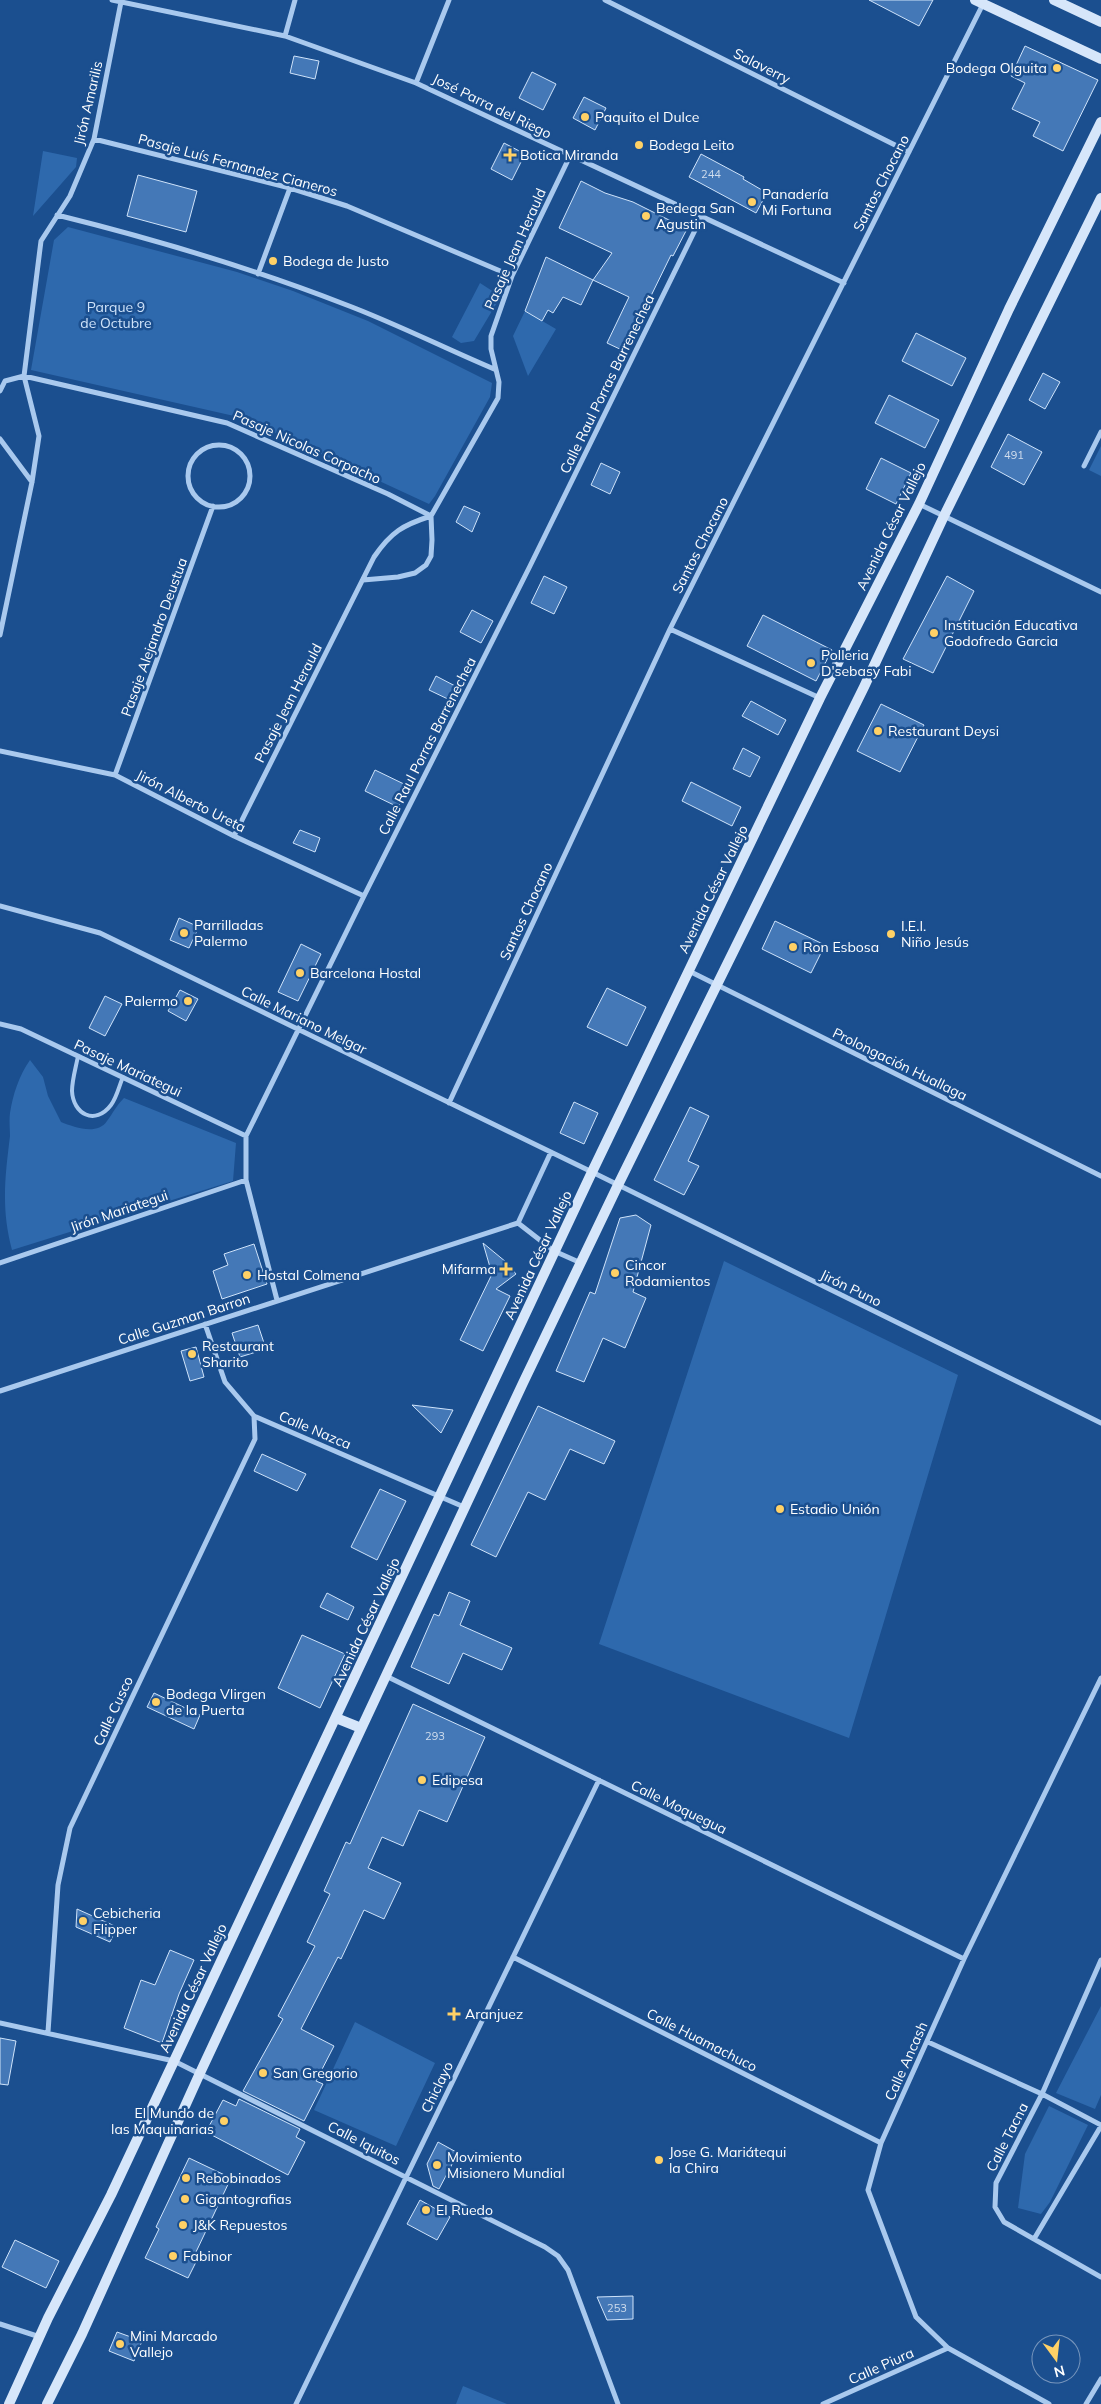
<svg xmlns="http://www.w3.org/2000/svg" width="1101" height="2404" viewBox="0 0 1101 2404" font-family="Mulish,sans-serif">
<rect width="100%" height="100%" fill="#1b4f8f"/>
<path fill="#2e69ad" d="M43 151 77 158 76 167 33 216Z
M68 227 237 272 293 291 368 321 492 383 490 397 435 496 429 504 243 418 31 370 54 240Z
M480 283 497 294 498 301 474 341 461 343 452 337Z
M525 311 556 329 528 376 513 336Z
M1101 446V476L1089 470Z
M30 1060 43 1077 48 1096 61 1122C74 1127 97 1136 107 1121 113 1113 116 1106 124 1098L236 1143 233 1181 12 1250C1 1209 5 1177 10 1136 10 1129 9 1121 10 1113 13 1094 19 1076 30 1060Z
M724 1261 958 1375 849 1738 599 1644Z
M1101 2006V2095L1095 2109 1056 2093Z
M355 2022 435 2063 396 2146 314 2110Z
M1049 2106 1088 2125 1050 2202 1041 2214 1018 2208 1025 2154Z
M463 2386 507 2404H456Z"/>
<path fill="#4478b7" stroke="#cfe3fa" d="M869 0H933L919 26Z
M1025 46 1098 80 1063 151 1033 136 1040 122 1012 109 1025 83 1011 76Z
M294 56 319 61 315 79 290 73Z
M532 72 556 84 543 110 519 98Z
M584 97 606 108 595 130 573 118Z
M504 143 525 154 512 180 491 169Z
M701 154 744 177 743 179 767 193 756 213 689 177Z
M138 175 197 191 186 232 127 216Z
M581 181 605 193 633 202 687 229 673 256 671 255 624 351 607 343 629 297 593 280 612 253 559 228Z
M546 257 593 280 581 305 563 297 553 313 548 310 542 321 525 311Z
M916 333 966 358 952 386 902 361Z
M1043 373 1060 382 1045 409 1029 400Z
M889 395 939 420 925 448 875 423Z
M1008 434 1042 452 1024 485 991 467Z
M881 458 911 473 896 504 866 489Z
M601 463 620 472 610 494 591 485Z
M464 506 480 513 472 532 456 522Z
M544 576 567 587 554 614 531 603Z
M947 576 974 591 933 673 903 659Z
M472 610 493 621 481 643 460 632Z
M763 615 832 650 816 681 747 646Z
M436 676 459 688 452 701 429 690Z
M751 701 786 720 778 735 742 716Z
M881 704 924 725 900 772 857 751Z
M743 748 760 757 750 777 733 769Z
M375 770 408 786 398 807 365 791Z
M691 782 741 807 732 826 682 801Z
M300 830 320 838 315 852 293 843Z
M179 918 199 927 189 948 170 940Z
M775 921 825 945 811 973 762 949Z
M301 944 321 954 298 1001 278 992Z
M607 988 646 1007 627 1046 587 1027Z
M180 990 198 999 186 1021 168 1011Z
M105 996 122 1004 105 1036 89 1028Z
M574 1102 598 1113 584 1144 560 1133Z
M690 1107 709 1116 688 1161 699 1166 684 1195 654 1180Z
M636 1215 651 1225 633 1292 646 1298 625 1348 603 1338 584 1382 556 1371 590 1292 595 1294 620 1218Z
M483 1243 506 1262 516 1274 496 1289 510 1296 483 1351 460 1340 492 1274Z
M254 1244 267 1284 222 1299 213 1271 228 1265 224 1254Z
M258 1325 266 1349 240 1357 232 1333Z
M196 1347 204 1377 190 1381 181 1351Z
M412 1405 453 1410 441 1433Z
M538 1406 615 1441 604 1464 570 1449 545 1500 528 1492 496 1557 471 1545Z
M262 1454 306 1474 297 1491 254 1471Z
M380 1489 406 1501 377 1560 351 1547Z
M449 1592 470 1601 460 1625 512 1648 502 1670 463 1653 449 1684 411 1667 434 1614 439 1616Z
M327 1593 354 1607 348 1620 320 1607Z
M302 1635 345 1654 320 1708 278 1688Z
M154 1693 200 1715 194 1729 147 1707Z
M413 1704 485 1737 447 1822 419 1810 403 1846 382 1837 368 1868 401 1883 384 1919 364 1910 341 1959 338 1957 301 2029 334 2046 316 2081 323 2084 304 2121 243 2091 283 2019 278 2016 315 1946 307 1942 330 1894 324 1891 346 1842 350 1844Z
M77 1909 117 1927 110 1942 76 1927Z
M170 1950 194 1960 179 1994 162 2043 124 2028 141 1980 155 1985Z
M0 2038 16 2041 8 2085 0 2084Z
M239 2099 300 2129 296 2137 305 2142 288 2175 206 2132 223 2100 236 2106Z
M438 2142 458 2153 439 2189 433 2186 427 2164Z
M189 2158 231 2178 196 2252 200 2254 188 2278 145 2258 159 2229 156 2227Z
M420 2200 450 2217 437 2240 407 2224Z
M15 2240 59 2261 46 2288 2 2267Z
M633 2296V2319L607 2320 597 2297Z
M117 2332 142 2341 134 2361 109 2351Z"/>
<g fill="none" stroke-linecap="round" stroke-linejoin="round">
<path stroke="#a9c9ee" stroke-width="4" d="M78 1056C76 1067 72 1080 72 1091 73 1114 95 1126 111 1105 117 1097 119 1086 123 1077"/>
<path stroke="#a9c9ee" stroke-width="5" d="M112 0 285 36 416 83 844 283
M605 0 909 152
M285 36 295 0
M416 83 449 0
M94 139 290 188 347 206 512 276
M57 215C154 239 251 268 344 304 395 323 444 348 494 369
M258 274 290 188
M0 391 5 381 24 376 227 423 388 494 431 516
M0 439 32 482
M188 476a31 31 0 1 1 62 0a31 31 0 1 1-62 0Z
M1084 466 1101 432
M919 504 1101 592
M363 580 398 577 415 573 426 565 431 556 432 540 431 516 498 398 499 382 491 349V336L512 276 570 156
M670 629 820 698
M0 635 32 482 39 436 24 376 41 241 70 196 94 139 121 2
M0 751 115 775 234 836 364 896
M115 775 213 506
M234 836 374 557C391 532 403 525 431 516
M0 906 100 933 592 1172 1101 1423
M689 971 1101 1176
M0 1024 21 1029 246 1136
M449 1103 670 629 983 4
M518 1223 551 1152
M518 1223 554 1251 581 1263
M0 1263 246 1180
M277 1300 246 1180V1136L364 896 530 566 702 216
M205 1324 225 1382 254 1416 464 1507
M0 1391 518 1223
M386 1676 964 1959
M513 1957 881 2143
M1101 1960 1042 2094 996 2183 995 2207 1004 2222 1101 2277
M0 2023 174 2061 545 2247 558 2256 568 2270 618 2404
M48 2032 58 1885 70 1828 255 1439 254 1416
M928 2042 1042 2094 1101 2125
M1034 2239 1101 2126
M0 2324 40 2337
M296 2404 599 1780
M823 2404 948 2348
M1049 2404 948 2348 916 2317 868 2190 881 2143 964 1959 1101 1678
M1086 2404 1101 2379"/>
<path stroke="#d6e6fa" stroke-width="10" d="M975 0 1101 59
M1054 0 1101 22
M336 1718 361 1728
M9 2404 48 2318 111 2195 592 1172 820 698 919 504 1009 309 1101 122
M47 2404 82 2334 200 2073 523 1383 618 1185 864 687 944 516 1101 198"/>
</g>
<g fill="#ffd166" stroke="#1b4f8f" stroke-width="2">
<circle cx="1057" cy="68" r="5"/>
<circle cx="585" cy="117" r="5"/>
<circle cx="639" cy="145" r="5"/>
<path d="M507.5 147.5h5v5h5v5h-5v5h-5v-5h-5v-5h5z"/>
<circle cx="752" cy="202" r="5"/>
<circle cx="646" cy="216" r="5"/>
<circle cx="273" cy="261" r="5"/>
<circle cx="934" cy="633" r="5"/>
<circle cx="811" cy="663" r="5"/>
<circle cx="878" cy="731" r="5"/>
<circle cx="184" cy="933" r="5"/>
<circle cx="891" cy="934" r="5"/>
<circle cx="793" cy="947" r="5"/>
<circle cx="300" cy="973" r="5"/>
<circle cx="188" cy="1001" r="5"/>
<path d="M503.5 1261.5h5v5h5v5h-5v5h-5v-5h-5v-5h5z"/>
<circle cx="615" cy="1273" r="5"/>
<circle cx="247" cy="1275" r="5"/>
<circle cx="192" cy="1354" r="5"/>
<circle cx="780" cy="1509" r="5"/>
<circle cx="156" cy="1702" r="5"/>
<circle cx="422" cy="1780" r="5"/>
<circle cx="83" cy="1921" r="5"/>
<path d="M451.5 2006.5h5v5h5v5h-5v5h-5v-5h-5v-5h5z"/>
<circle cx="263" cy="2073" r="5"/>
<circle cx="224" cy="2121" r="5"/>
<circle cx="659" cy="2160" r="5"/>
<circle cx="437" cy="2165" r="5"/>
<circle cx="186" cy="2178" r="5"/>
<circle cx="185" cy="2199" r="5"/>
<circle cx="426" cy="2210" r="5"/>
<circle cx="183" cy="2225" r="5"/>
<circle cx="173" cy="2256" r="5"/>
<circle cx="120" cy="2344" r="5"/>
</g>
<g text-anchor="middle" stroke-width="5" stroke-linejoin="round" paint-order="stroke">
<g font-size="11" fill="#d0dded">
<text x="711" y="178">244</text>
<text x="1014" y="459">491</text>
<text x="435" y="1740">293</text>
<text x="617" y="2312">253</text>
</g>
<g font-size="14" fill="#fff" stroke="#1b4f8f">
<text transform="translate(762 66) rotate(27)" y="5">Salaverry</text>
<text transform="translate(88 103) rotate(-77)" y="5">Jirón Amarilis</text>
<text transform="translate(492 106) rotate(26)" y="5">José Parra del Riego</text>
<text transform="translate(238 165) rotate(15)" y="5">Pasaje Luís Fernandez Cianeros</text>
<text transform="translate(881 183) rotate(-63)" y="5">Santos Chocano</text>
<text transform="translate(515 249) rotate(-66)" y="5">Pasaje Jean Herauld</text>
<text transform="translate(607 384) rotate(-64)" y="5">Calle Raul Porras Barrenechea</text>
<text transform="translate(307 447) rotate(24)" y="5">Pasaje Nicolas Corpacho</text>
<text transform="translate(891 526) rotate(-64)" y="5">Avenida César Vallejo</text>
<text transform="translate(700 545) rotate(-63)" y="5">Santos Chocano</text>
<text transform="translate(154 637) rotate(-70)" y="5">Pasaje Alejandro Deustua</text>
<text transform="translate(288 703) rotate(-63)" y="5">Pasaje Jean Herauld</text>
<text transform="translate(427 746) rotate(-63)" y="5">Calle Raul Porras Barrenechea</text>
<text transform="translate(191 801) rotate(27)" y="5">Jirón Alberto Ureta</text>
<text transform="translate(713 889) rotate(-64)" y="5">Avenida César Vallejo</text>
<text transform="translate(526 911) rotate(-65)" y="5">Santos Chocano</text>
<text transform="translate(304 1020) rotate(26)" y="5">Calle Mariano Melgar</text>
<text transform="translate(900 1064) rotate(26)" y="5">Prolongación Huallaga</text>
<text transform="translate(128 1068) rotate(25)" y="5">Pasaje Mariategui</text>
<text transform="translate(119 1211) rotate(-19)" y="5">Jirón Mariategui</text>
<text transform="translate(538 1255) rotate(-65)" y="5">Avenida César Vallejo</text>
<text transform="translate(851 1288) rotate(26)" y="5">Jirón Puno</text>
<text transform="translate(184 1319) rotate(-18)" y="5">Calle Guzman Barron</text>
<text transform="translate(315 1430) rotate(23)" y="5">Calle Nazca</text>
<text transform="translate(366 1622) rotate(-65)" y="5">Avenida César Vallejo</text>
<text transform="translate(113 1711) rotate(-65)" y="5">Calle Cusco</text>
<text transform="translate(679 1807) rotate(26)" y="5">Calle Moquegua</text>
<text transform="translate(193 1988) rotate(-65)" y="5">Avenida César Vallejo</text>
<text transform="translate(702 2040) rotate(27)" y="5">Calle Huamachuco</text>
<text transform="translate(906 2061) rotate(-66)" y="5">Calle Ancash</text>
<text transform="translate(437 2087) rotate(-64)" y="5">Chiclayo</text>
<text transform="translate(1007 2137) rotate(-63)" y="5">Calle Tacna</text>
<text transform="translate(364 2143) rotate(27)" y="5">Calle Iquitos</text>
<text transform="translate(881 2366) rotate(-24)" y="5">Calle Piura</text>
</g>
<g font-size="14" fill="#fff" stroke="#1b4f8f" text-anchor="start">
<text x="1047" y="73" text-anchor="end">Bodega Olguita</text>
<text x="595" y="122">Paquito el Dulce</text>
<text x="649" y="150">Bodega Leito</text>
<text x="520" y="160">Botica Miranda</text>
<text x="762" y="199">Panadería<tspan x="762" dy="16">Mi Fortuna</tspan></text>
<text x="656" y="213">Bedega San<tspan x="656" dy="16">Agustin</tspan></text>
<text x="283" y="266">Bodega de Justo</text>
<text x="944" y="630">Institución Educativa<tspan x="944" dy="16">Godofredo Garcia</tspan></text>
<text x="821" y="660">Polleria<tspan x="821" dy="16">D'sebasy Fabi</tspan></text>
<text x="888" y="736">Restaurant Deysi</text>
<text x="194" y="930">Parrilladas<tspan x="194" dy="16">Palermo</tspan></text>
<text x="901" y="931">I.E.I.<tspan x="901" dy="16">Niño Jesús</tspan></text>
<text x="803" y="952">Ron Esbosa</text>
<text x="310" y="978">Barcelona Hostal</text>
<text x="178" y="1006" text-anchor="end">Palermo</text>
<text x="625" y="1270">Cincor<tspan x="625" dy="16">Rodamientos</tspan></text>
<text x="496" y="1274" text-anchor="end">Mifarma</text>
<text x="257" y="1280">Hostal Colmena</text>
<text x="202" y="1351">Restaurant<tspan x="202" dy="16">Sharito</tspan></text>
<text x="790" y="1514">Estadio Unión</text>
<text x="166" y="1699">Bodega VIirgen<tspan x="166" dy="16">de la Puerta</tspan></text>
<text x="432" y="1785">Edipesa</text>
<text x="93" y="1918">Cebicheria<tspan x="93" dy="16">Flipper</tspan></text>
<text x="465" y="2019">Aranjuez</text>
<text x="273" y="2078">San Gregorio</text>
<text x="214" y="2118" text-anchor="end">El Mundo de<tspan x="214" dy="16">las Maquinarias</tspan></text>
<text x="669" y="2157">Jose G. Mariátequi<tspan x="669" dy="16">la Chira</tspan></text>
<text x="447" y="2162">Movimiento<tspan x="447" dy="16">Misionero Mundial</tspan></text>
<text x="196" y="2183">Rebobinados</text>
<text x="195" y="2204">Gigantografias</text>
<text x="436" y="2215">El Ruedo</text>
<text x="193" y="2230">J&amp;K Repuestos</text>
<text x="183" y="2261">Fabinor</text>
<text x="130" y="2341">Mini Marcado<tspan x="130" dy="16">Vallejo</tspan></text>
</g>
<g font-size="14" fill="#cfe3fa" stroke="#1b4f8f">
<text x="116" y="312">Parque 9<tspan x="116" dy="16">de Octubre</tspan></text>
</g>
</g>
<g transform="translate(1056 2359) rotate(165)"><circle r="24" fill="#1b4f8f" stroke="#7695bc"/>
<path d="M0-4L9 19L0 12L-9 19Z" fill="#ffd166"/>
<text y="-8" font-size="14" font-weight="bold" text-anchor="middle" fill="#ffffff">N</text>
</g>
</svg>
